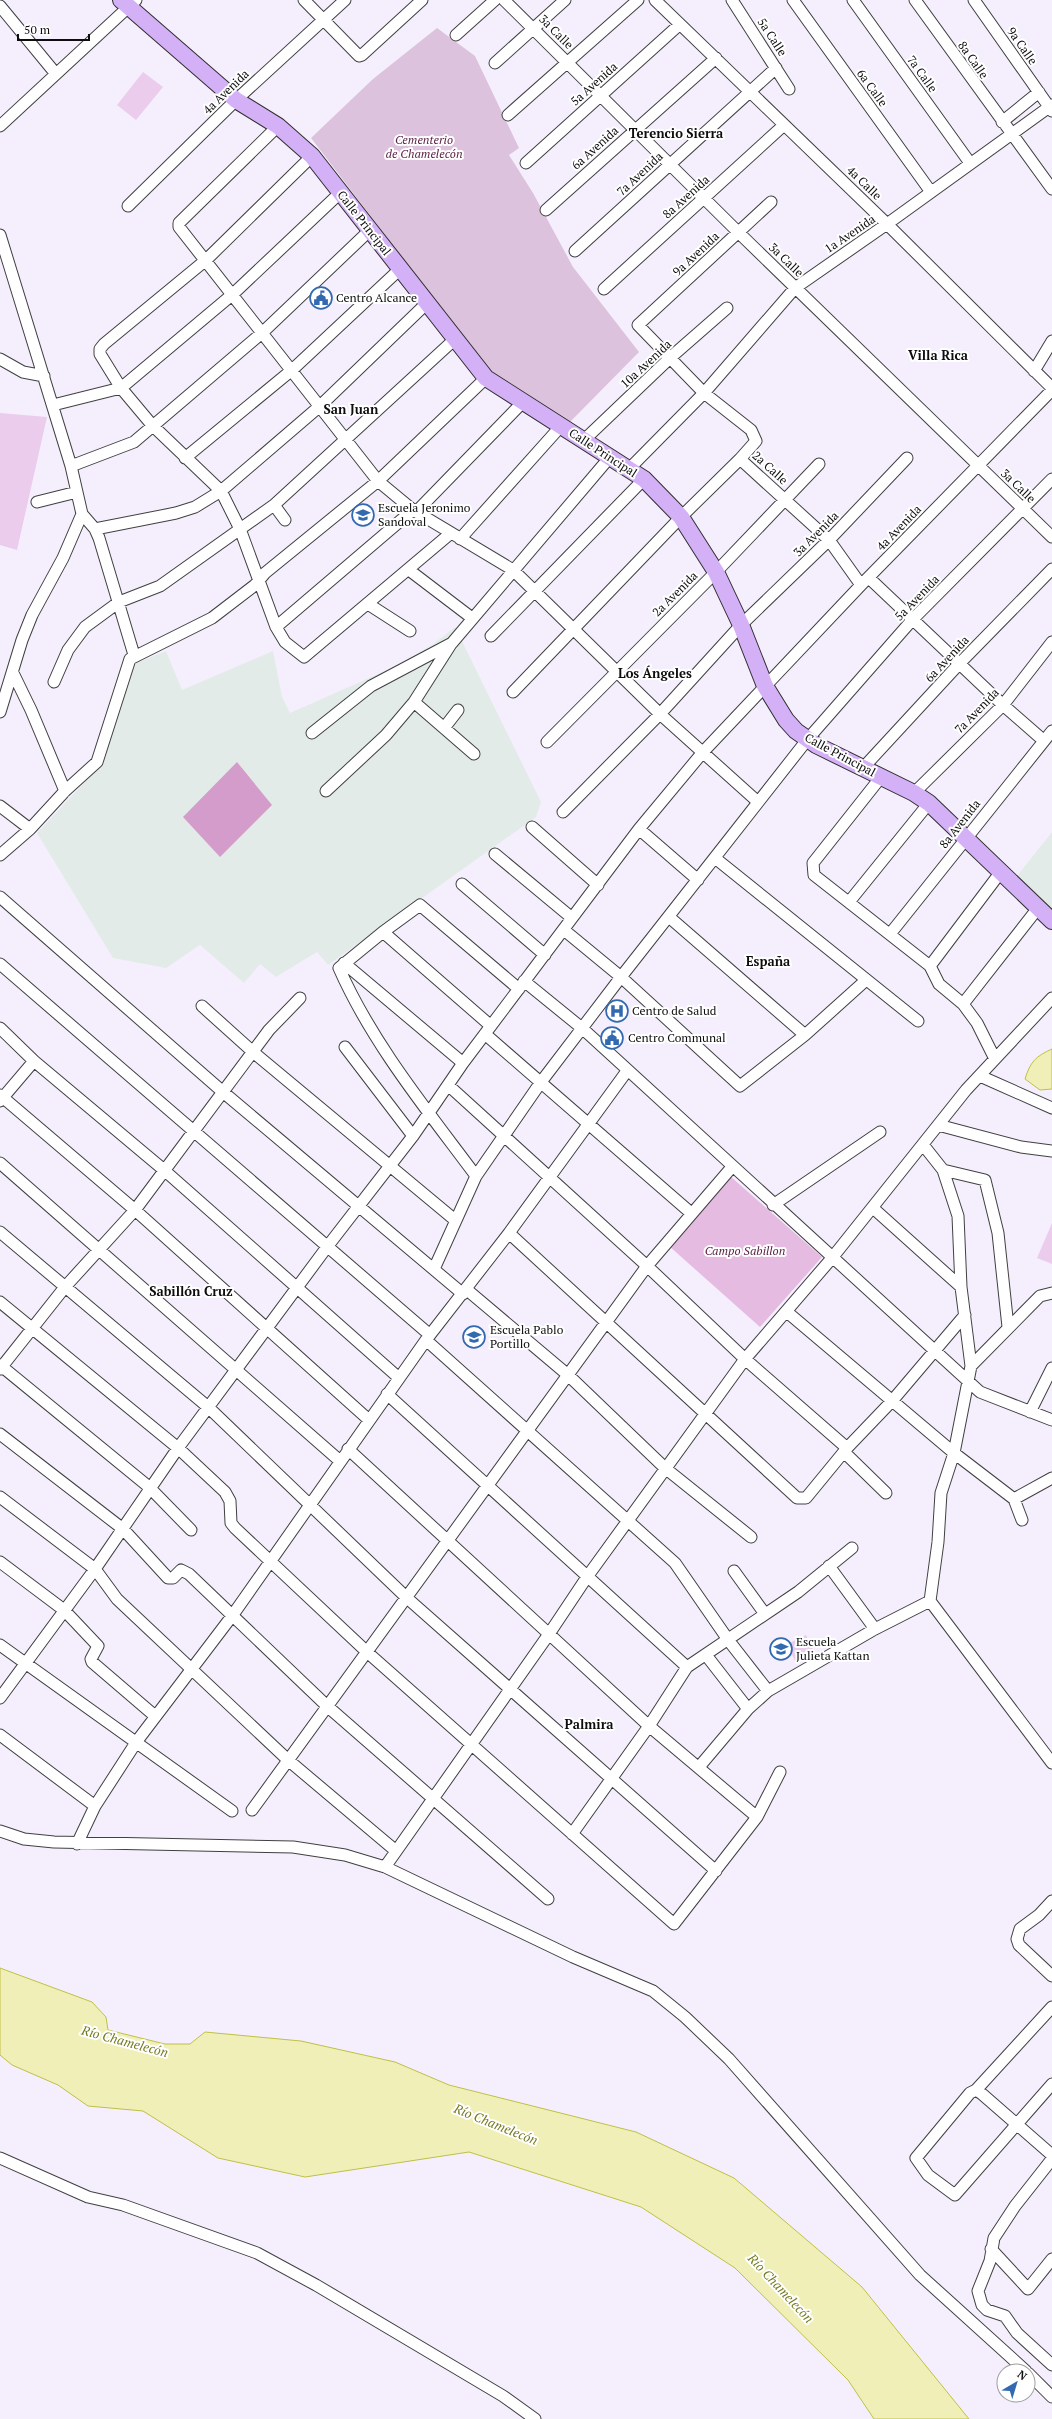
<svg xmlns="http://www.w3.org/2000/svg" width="1052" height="2419" viewBox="0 0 1052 2419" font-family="'PT Serif',serif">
<rect width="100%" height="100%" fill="#f5effd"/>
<path fill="#e2ebe7" d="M455 627 541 802 536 817 328 965 317 952 276 977 260 964 244 983 200 945 166 968 113 958 37 833 101 765 132 665 166 651 182 690 273 651 282 697 290 713 394 667 432 645Z
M1052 832V911L1017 876Z"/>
<path fill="#e5bbe1" d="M730 1176 822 1257 760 1327 669 1246Z"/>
<path fill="#d49ccb" d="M237 762 272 805 220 857 183 817Z"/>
<path fill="#dcc2dd" d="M437 28 475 56 519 148 509 155 533 193 573 267 639 352 570 422 491 373 311 138 373 79Z"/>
<path fill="#ebcced" d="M143 72 163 87 136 120 117 105Z
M0 413 47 417 17 550 0 545Z
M1052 1223V1264L1037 1258Z
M806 1635 815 1654 796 1663 787 1644Z"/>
<path fill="#f0efb8" stroke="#bfc046" d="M1052 1049V1089L1040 1090 1025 1079C1030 1062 1036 1056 1052 1049Z
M0 1968 92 2002 106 2017 108 2030 165 2044H190L205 2032 301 2041 395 2062 449 2085 636 2132 734 2178 862 2287 969 2419H874L848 2380 735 2268 641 2207 469 2152 305 2177 218 2158 143 2111 88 2106 58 2085 12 2065 0 2055Z"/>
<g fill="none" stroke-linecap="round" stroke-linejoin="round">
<g stroke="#404040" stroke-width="13">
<path id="street" d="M304 0 359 56 362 55 422 0
M504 0 739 233 1052 537
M655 0 887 224 1052 388
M732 0 789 89
M793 0 931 192
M853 0 970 163
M915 0 1052 189
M974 0 1052 111
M0 6 56 74
M456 35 495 0
M495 63 565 0
M508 115 638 0
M1002 122 1039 92
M0 126 136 0
M278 126 179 223V227L378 481 413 510 513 570 660 714 758 802
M312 156 206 260 104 344 100 349V354L121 388 152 425 221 491 240 529 276 627 285 642 304 657 451 533
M526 163 679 25
M771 202 638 325 704 393 751 430 756 441 740 459 829 540 861 585
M128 206 236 100 345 0
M546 210 716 58
M0 235 71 466 82 514 95 529 99 538 134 655
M575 251 776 68
M604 289 784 125
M0 359 23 372 44 376
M1034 371 1052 341
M53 405 121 388 233 294 341 192
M584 440 671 357 727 308
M185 458 292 370 400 269
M71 466 134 442 263 332 369 231
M629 469 704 393 795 288 887 224 1052 105
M37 502 77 492
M274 505 285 520
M416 512 523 402
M95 529 176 513 195 507 221 491 320 406 427 303
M460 539 561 426
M409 570 472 618
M869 578 1003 705 1043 740
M368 604 410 631
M276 627 413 510
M491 636 644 479
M13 673 31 710 65 791
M54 682 68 650 85 627 119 602 160 586 274 505 455 339
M513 692 681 517 740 459
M414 702 474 754
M0 712 22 640 32 615 63 558 82 514
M444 728 458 710
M312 733 371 686 452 643 610 457
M547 742 716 572 819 464
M863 768 959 664 1052 569
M881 777 813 863 814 875 930 966 939 984 963 1004 977 1023 995 1059
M326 791 386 735 414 702 451 644
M914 793 1003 705 1052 642
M0 806 30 829
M563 812 660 714 741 625 829 540 907 458
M532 827 598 885
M639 829 698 880
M495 854 572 918
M0 855 30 829 65 791 97 762 130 659 212 618 255 585 265 573 378 481 486 378
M715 858 918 1021
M462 884 545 955
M0 897 223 1092 463 1294
M849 902 929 803
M669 917 805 1035
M564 930 621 977 740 1086 805 1035 865 981
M383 932 491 1026
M890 934 1052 731
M344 963 463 1063
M0 964 430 1335
M930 966 1000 873
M524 981 583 1029 980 1392 1052 1420
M963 1004 1038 908
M202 1006 253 1052 455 1220
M0 1028 34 1061 164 1170 399 1378
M485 1034 691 1213
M345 1047 413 1136
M980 1076 1052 1108
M448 1085 647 1266 745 1359 847 1448 806 1498H797L509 1233
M0 1095 135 1210 369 1420
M0 1101 34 1061
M938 1125 1021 1147 1052 1151
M924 1146 943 1170 985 1180 998 1233 1008 1327
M0 1163 340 1461
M943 1170 958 1216 961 1287 971 1366
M476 1176C427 1110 372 1043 339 968L383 932 420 905 519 989
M773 1205 880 1132
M873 1208 961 1287
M0 1232 208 1407 407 1598 716 1871
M434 1269 476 1176 541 1082 621 977 807 740 913 619 1052 479
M466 1289 568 1375 665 1468 751 1537
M1052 1293 1040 1296 971 1366 954 1453 941 1493 938 1542 930 1601 1052 1763
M0 1302 178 1448 225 1492 230 1501 231 1523 235 1528 367 1652 674 1924 757 1817 780 1772
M787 1312 954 1453 1014 1499 1022 1520
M426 1340 675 1563 729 1641 768 1691
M0 1365 149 1487 191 1530
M0 1369 65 1287 135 1210 269 1030 300 998
M387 1394 687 1667
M1030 1412 1052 1368
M0 1434 123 1529 168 1578H173L181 1570 189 1574 327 1706 548 1899
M847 1448 892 1401 965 1315
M348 1449 649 1726 757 1817
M844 1452 886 1493
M0 1497 95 1569 117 1599 288 1760 396 1851
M1014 1499 1052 1478
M0 1562 64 1610 98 1646 91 1659 92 1662 155 1716
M829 1566 875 1629
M734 1571 765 1614
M0 1645 232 1811
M706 1655 748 1709
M0 1698 95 1569 178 1448 327 1247 413 1136 463 1063 639 829 703 752 861 585 1052 390
M0 1735 95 1806
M699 1767 748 1709 768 1691 875 1629 930 1601
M252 1810 647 1266 732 1167
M0 1831 24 1839 54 1842 293 1847 345 1855 385 1867 573 1957 653 1991 685 2017 729 2059 920 2275 1026 2371
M572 1834 649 1726 687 1667 798 1592 852 1548
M77 1844 95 1806 137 1741 232 1616 426 1340 509 1233 627 1071
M385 1867 549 1634 587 1577 745 1359 832 1258 966 1090 1052 998
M1052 1901 1039 1915 1020 1929 1017 1939 1019 1945 1052 1976
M1052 2084 955 2195 928 2175 916 2158 970 2093 976 2090 982 2094 1052 2155
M976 2090 1052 2007
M0 2158 88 2197 123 2205 257 2253 316 2285 503 2396 535 2419
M991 2249 1028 2289 1052 2259
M1052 2365 1017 2333 1005 2316 987 2310 982 2305 978 2291 990 2261 994 2238 1015 2206 1052 2159
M1028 2373 1052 2397"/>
</g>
<g stroke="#2f2f2f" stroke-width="18">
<path id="secondary" d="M121 0 236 100 278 126 312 156 486 378 644 479 681 517 716 572 741 625 765 686 786 720 796 731 816 745 914 793 929 803 1052 921"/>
</g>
<use href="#street" stroke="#fff" stroke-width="11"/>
<use href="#secondary" stroke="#d4b0f7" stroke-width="16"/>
</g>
<defs>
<g id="civic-ring" transform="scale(1.15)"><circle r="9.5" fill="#fff" stroke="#3269b0" stroke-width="1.5"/><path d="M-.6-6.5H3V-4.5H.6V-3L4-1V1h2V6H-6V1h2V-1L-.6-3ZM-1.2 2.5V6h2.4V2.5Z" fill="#3269b0"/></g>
<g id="school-ring" transform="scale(1.15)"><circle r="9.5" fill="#fff" stroke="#3269b0" stroke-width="1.5"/><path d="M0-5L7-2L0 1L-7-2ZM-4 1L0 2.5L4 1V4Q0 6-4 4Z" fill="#3269b0"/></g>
<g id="hospital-ring" transform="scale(1.15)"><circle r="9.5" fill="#fff" stroke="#3269b0" stroke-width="1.5"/><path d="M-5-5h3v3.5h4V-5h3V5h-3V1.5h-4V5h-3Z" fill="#3269b0"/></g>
</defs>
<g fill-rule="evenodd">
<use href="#civic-ring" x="321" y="298"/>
<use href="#school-ring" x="363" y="515"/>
<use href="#hospital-ring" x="617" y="1011"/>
<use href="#civic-ring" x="612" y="1038"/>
<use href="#school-ring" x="474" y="1337"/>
<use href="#school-ring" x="781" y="1649"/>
</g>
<g text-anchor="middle" stroke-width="4" stroke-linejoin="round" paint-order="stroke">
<g font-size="12" fill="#0d0d0d" stroke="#fff">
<text transform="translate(556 32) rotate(45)" y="4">3a Calle</text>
<text transform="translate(772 37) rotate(57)" y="4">5a Calle</text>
<text transform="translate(1022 46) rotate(55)" y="4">9a Calle</text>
<text transform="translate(973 60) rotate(55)" y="4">8a Calle</text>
<text transform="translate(922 74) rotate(54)" y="4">7a Calle</text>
<text transform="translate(594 84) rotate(-42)" y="4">5a Avenida</text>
<text transform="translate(872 88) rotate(54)" y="4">6a Calle</text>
<text transform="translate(226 92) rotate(-44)" y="4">4a Avenida</text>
<text transform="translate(595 148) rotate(-42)" y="4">6a Avenida</text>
<text transform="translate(640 174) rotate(-43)" y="4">7a Avenida</text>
<text transform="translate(864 183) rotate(44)" y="4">4a Calle</text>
<text transform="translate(686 197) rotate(-42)" y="4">8a Avenida</text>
<text transform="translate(364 223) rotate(52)" y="4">Calle Principal</text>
<text transform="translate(850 234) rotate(-34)" y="4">1a Avenida</text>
<text transform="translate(696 254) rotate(-43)" y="4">9a Avenida</text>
<text transform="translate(786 260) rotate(44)" y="4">3a Calle</text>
<text transform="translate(646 364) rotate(-43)" y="4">10a Avenida</text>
<text transform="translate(603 453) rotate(33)" y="4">Calle Principal</text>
<text transform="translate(770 468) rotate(42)" y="4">2a Calle</text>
<text transform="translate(1018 486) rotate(44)" y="4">3a Calle</text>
<text transform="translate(899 528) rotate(-46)" y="4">4a Avenida</text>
<text transform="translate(816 534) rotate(-45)" y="4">3a Avenida</text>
<text transform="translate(675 594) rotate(-45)" y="4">2a Avenida</text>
<text transform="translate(917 598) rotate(-46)" y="4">5a Avenida</text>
<text transform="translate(947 659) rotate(-47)" y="4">6a Avenida</text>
<text transform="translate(977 711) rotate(-46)" y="4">7a Avenida</text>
<text transform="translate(840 755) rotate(28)" y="4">Calle Principal</text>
<text transform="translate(960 824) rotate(-52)" y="4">8a Avenida</text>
</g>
<g font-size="12" font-style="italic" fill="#5e2447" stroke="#fff">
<text x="424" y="144">Cementerio<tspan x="424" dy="14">de Chamelecón</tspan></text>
<text x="745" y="1255">Campo Sabillon</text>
</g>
<g font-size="12" fill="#0d0d0d" stroke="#fff" text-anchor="start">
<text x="336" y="302">Centro Alcance</text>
<text x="378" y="512">Escuela Jeronimo<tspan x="378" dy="14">Sandoval</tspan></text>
<text x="632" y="1015">Centro de Salud</text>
<text x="628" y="1042">Centro Communal</text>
<text x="490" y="1334">Escuela Pablo<tspan x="490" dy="14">Portillo</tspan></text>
<text x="796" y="1646">Escuela<tspan x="796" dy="14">Julieta Kattan</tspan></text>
</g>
<g font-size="13" font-weight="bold" fill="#0d0d0d" stroke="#fff">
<text x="676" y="138">Terencio Sierra</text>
<text x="938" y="360">Villa Rica</text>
<text x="351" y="414">San Juan</text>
<text x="655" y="678">Los Ángeles</text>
<text x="768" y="966">España</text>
<text x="191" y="1296">Sabillón Cruz</text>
<text x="589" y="1729">Palmira</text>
</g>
<g font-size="13" font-style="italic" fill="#74791f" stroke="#fff">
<text transform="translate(125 2041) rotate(15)" y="5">Río Chamelecón</text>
<text transform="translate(496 2124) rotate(22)" y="5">Río Chamelecón</text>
<text transform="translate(781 2288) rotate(47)" y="5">Río Chamelecón</text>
</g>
</g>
<g transform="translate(1016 2383) rotate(38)"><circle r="19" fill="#ffffff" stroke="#9e9e9e"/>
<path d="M0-3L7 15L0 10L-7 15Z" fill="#3269b0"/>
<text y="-6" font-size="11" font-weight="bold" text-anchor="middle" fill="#0d0d0d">N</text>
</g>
<path d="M18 34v6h71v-6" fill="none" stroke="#0d0d0d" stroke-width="2"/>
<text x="24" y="34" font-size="12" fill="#0d0d0d" stroke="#ffffff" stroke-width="3" paint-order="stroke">50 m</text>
</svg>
